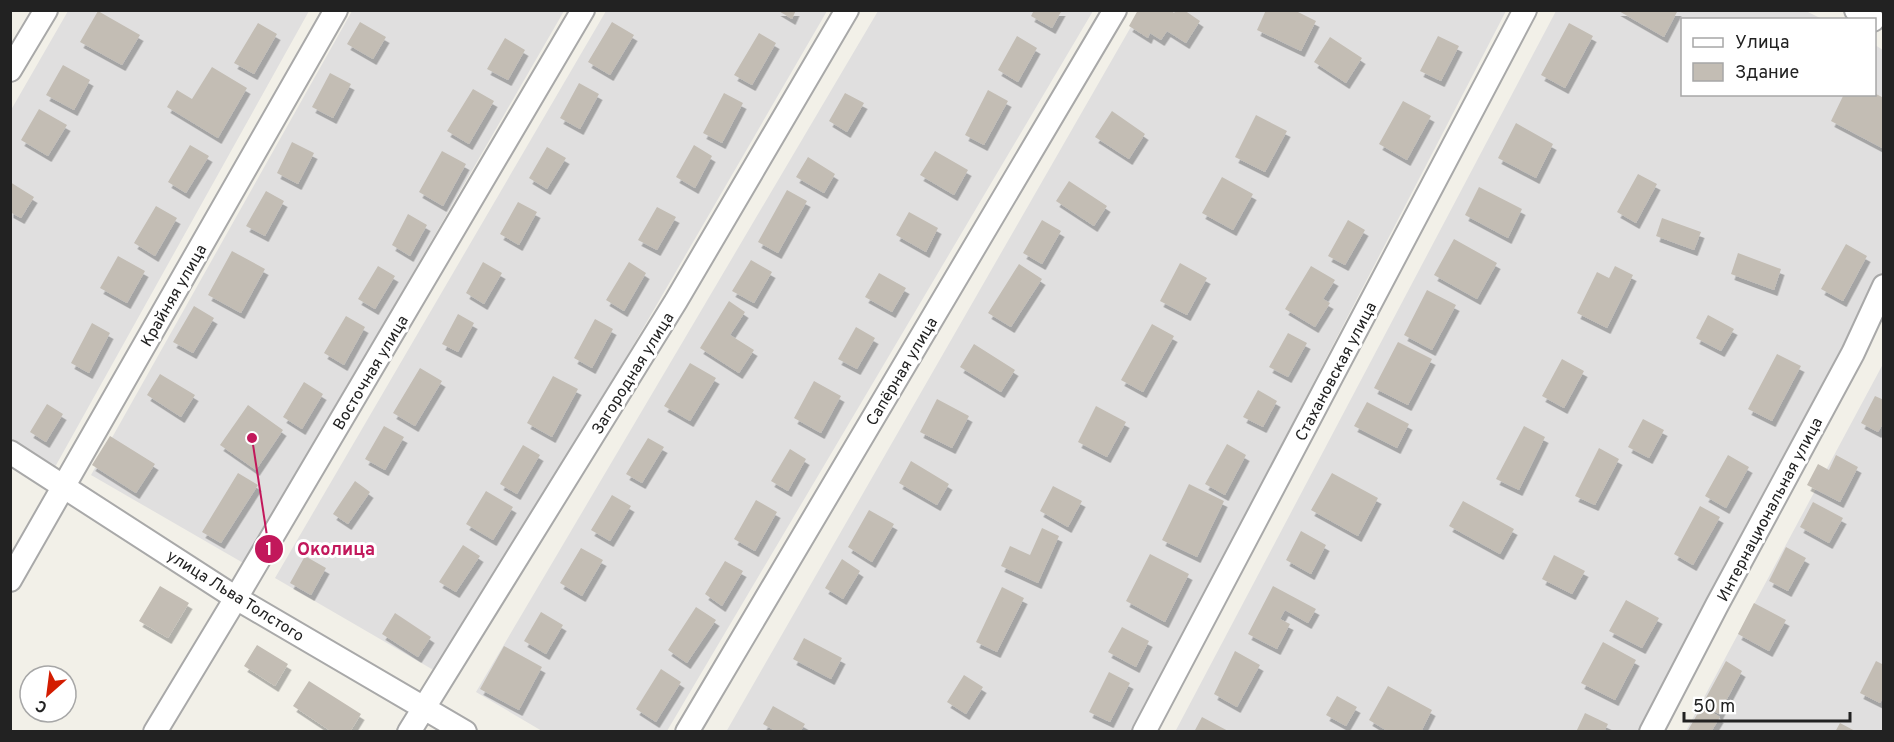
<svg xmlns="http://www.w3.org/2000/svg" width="1894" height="742" viewBox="0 0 1894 742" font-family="Overpass,sans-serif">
<defs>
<filter id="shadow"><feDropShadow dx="3.5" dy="6" stdDeviation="0" flood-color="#0004"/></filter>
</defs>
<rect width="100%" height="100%" fill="#f2f0e8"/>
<path fill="#e0dfdf" d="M1804 10 1822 19 1682 20V94H1874L1875 45 1883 50V286L1641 731 1175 732 1556 11Z
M68 11H309L55 467 11 438V110Z
M352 11H564L245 564 91 475Z
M606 11H827L442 675 275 578Z
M878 11H1093L667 731H542L476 692Z
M1140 11H1506L1133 731 726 732Z
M1883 364V731H1686Z"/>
<path fill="#c3bdb4" filter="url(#shadow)" d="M777 10H796L792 19Z
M1034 10H1062L1052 28 1031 16Z
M1138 10H1171L1174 13 1176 10H1184L1200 21 1186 43 1167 31 1161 40 1150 33 1148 38 1129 26Z
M1266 10H1294L1316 21 1301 51 1257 30Z
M1617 10H1678L1664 37Z
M98 11 140 35 122 65 80 42Z
M360 22 386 37 373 59 347 44Z
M612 22 634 35 610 75 588 62Z
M258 23 277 34 254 74 234 63Z
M1569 23 1593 36 1565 88 1541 75Z
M759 33 776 43 752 85 734 75Z
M1017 36 1037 48 1018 82 998 70Z
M1438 36 1459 46 1441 81 1420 71Z
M1330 37 1362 58 1346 83 1314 62Z
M505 38 525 50 508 80 487 69Z
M63 65 90 80 74 110 46 95Z
M212 67 247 88 218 138 167 107 177 90 192 99Z
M330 73 351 84 333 118 312 107Z
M579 83 599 94 580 129 560 118Z
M473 89 494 101 469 144 447 131Z
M988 90 1008 101 984 145 965 135Z
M724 93 743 103 722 143 703 133Z
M845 93 864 103 847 132 829 121Z
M1874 93 1884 98V149L1831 121 1844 94Z
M1403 101 1431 116 1407 160 1379 144Z
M39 109 67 125 48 156 21 140Z
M1112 111 1145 134 1129 159 1095 137Z
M1256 115 1287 131 1265 172 1235 157Z
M1516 123 1553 144 1536 178 1498 158Z
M292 142 314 153 298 184 277 173Z
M190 145 209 156 186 193 168 182Z
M694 145 712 156 695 188 676 177Z
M547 147 566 158 547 189 529 178Z
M442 151 466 164 443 206 419 192Z
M935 151 968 170 954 195 920 175Z
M808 157 835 174 824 193 796 177Z
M1638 174 1657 184 1636 223 1617 212Z
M1222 177 1253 194 1233 230 1202 213Z
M1069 181 1107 206 1094 226 1056 201Z
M10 182 34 197 21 218 10 212Z
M1479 187 1522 209 1508 238 1465 215Z
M787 190 807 201 778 253 758 242Z
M266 191 284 201 265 236 246 226Z
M518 202 537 212 519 245 500 234Z
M156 206 177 218 155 256 134 243Z
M657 207 676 217 657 250 638 240Z
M909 212 938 228 926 252 896 235Z
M408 214 427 225 410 256 392 245Z
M1662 218 1701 232 1694 250 1656 236Z
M1042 220 1061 231 1042 264 1023 253Z
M1348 220 1365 230 1345 265 1328 256Z
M1454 239 1497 263 1477 299 1434 275Z
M1846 244 1867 256 1843 301 1821 289Z
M232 251 265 269 241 313 208 295Z
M1738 253 1781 269 1774 290 1731 274Z
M118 256 145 271 127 303 100 288Z
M751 260 772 272 754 303 732 291Z
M483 262 502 273 484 304 466 293Z
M629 262 646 273 624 311 606 300Z
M1180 263 1207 278 1187 315 1160 301Z
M1019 264 1042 279 1011 327 988 313Z
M378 266 395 276 375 309 358 299Z
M1311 266 1335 280 1323 299 1330 303 1315 327 1285 309Z
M1615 266 1633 275 1607 328 1577 313 1597 272 1609 278Z
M879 273 906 288 892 312 865 297Z
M1427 290 1456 305 1432 350 1404 335Z
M729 301 745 312 730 335 754 350 739 373 700 348Z
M194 306 214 318 193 353 173 342Z
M458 314 474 323 458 352 442 344Z
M1708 315 1734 329 1721 351 1696 338Z
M346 316 365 327 344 365 324 353Z
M595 319 613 329 592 368 574 358Z
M92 323 110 333 89 373 71 363Z
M1152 324 1174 336 1143 392 1121 380Z
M856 327 875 338 857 369 838 359Z
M1288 333 1307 343 1288 377 1269 367Z
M1398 342 1432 359 1408 405 1374 388Z
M974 344 1015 370 1001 392 960 367Z
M1777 354 1801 366 1772 421 1748 409Z
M1562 359 1584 371 1564 408 1542 396Z
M690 363 716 378 690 421 664 406Z
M420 368 442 381 415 426 393 413Z
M160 374 195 395 181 417 147 395Z
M553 376 578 389 552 437 527 423Z
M814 381 841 396 821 433 794 418Z
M304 382 323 394 302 429 283 417Z
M1258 390 1277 401 1263 427 1243 417Z
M1875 396 1884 400V422L1878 432 1861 423Z
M937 399 969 416 952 448 920 432Z
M1367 402 1409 424 1397 448 1354 426Z
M47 404 63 414 46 442 30 432Z
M248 405 283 430 256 470 220 445Z
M1096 406 1126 422 1107 457 1078 442Z
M1643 419 1664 430 1649 458 1628 447Z
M384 426 404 437 385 470 365 459Z
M1524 426 1545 437 1519 490 1496 479Z
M110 436 155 464 136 493 92 465Z
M648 438 664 447 642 483 626 474Z
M1227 444 1246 455 1225 495 1205 484Z
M523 445 540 455 517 494 500 484Z
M1599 448 1619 459 1595 505 1575 496Z
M790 449 806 459 788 491 771 481Z
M1728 455 1749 467 1726 508 1705 496Z
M1836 455 1858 467 1840 502 1807 485 1818 464 1829 470Z
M911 461 949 484 937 505 899 483Z
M238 473 258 485 221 543 202 532Z
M1332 473 1378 498 1358 536 1311 510Z
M355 481 370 492 348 524 333 514Z
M1189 484 1224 501 1197 557 1162 540Z
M1053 486 1082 501 1068 527 1040 511Z
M486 491 513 507 493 540 466 524Z
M612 495 631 506 610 541 591 530Z
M756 500 777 512 755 551 734 539Z
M1463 501 1514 529 1500 554 1449 526Z
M1813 502 1843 518 1829 543 1800 527Z
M1700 506 1720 517 1693 565 1674 554Z
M869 510 894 524 872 562 848 547Z
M1042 528 1059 536 1038 583 1001 566 1010 546 1030 555Z
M1301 531 1326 545 1311 574 1286 560Z
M463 545 480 556 456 592 439 582Z
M1786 547 1806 558 1788 591 1769 581Z
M581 548 603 560 582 596 560 583Z
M1150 554 1189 574 1165 622 1126 601Z
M1554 555 1585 571 1572 594 1542 579Z
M305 556 326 568 311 595 290 583Z
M842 559 860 571 843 599 825 588Z
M725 561 743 571 722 606 705 594Z
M160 586 189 603 168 638 139 621Z
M1273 586 1316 609 1308 623 1285 610 1280 619 1290 624 1277 649 1248 634Z
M1002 587 1024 598 997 652 976 642Z
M1626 600 1659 618 1642 648 1609 631Z
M1754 603 1786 620 1769 651 1738 634Z
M696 607 716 620 687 663 668 650Z
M541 612 563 625 546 654 524 641Z
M395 613 431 637 418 657 382 634Z
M1122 627 1149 641 1136 667 1108 652Z
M804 638 842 658 831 679 793 659Z
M1603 642 1636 660 1615 700 1581 683Z
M257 645 288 664 275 686 244 666Z
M504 646 542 667 519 710 480 689Z
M1235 651 1260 665 1237 707 1214 694Z
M1726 661 1742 671 1719 714 1702 705Z
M1876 661 1884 665V696L1880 703 1860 693Z
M661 669 681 682 656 722 636 709Z
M1109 672 1130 683 1110 722 1089 712Z
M964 675 983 687 966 714 947 702Z
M309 681 361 714 350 732H332L293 706Z
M1388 686 1432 710 1421 732H1389L1369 720Z
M1337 696 1357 707 1346 726 1326 715Z
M773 706 805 724 800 732H777L763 724Z
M1702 706 1720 717 1711 732H1687Z
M1585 713 1608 724 1604 732H1576Z
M1202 717 1230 732H1194Z
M1840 723 1857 732H1835Z"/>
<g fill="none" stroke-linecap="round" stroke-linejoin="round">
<g stroke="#a9a9a9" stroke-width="26">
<path id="minor" d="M1856 10 1873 20
M10 70 46 10
M10 452 236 598 465 732
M10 580 336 10
M155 732 236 598 583 10
M409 732 676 301 847 10
M687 732 1115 10
M1144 732 1525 10
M1651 732 1717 605 1853 353 1884 286"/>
</g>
<use href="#minor" stroke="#fff" stroke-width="22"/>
</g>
<g text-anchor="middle" stroke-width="6" stroke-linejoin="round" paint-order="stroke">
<g font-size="16" fill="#222" stroke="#fff">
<text transform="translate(173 295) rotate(-60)" y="6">Крайняя улица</text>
<text transform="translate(901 371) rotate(-59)" y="6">Сапёрная улица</text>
<text transform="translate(1335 371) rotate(-62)" y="6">Стахановская улица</text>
<text transform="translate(370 372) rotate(-59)" y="6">Восточная улица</text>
<text transform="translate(632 373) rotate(-58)" y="6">Загородная улица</text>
<text transform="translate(1769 509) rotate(-62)" y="6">Интернациональная улица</text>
<text transform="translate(236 595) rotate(32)" y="6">улица Льва Толстого</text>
</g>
</g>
<path fill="none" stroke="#c2185b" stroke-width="2" d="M252 438L269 549"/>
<g fill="#c2185b" stroke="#fff" stroke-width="2">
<circle cx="252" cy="438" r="6"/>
<circle cx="269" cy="549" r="15"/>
</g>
<g font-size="18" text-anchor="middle" font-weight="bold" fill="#fff">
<text x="269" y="555">1</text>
</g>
<g font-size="18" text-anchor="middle" font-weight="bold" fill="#c2185b" stroke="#fff" stroke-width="6" stroke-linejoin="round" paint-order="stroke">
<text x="336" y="555">Околица</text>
</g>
<rect width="1894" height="742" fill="none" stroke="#222222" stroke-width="24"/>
<rect x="1681" y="18" width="195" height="78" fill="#ffffff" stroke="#a7a7a7" stroke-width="1.5"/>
<rect x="1693" y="38" width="30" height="9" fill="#ffffff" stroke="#a7a7a7" stroke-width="1.5"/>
<text x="1735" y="48" font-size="18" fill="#222222">Улица</text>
<rect x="1693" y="63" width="30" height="18" fill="#c3bdb4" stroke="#a7a7a7" stroke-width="1.5"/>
<text x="1735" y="78" font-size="18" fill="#222222">Здание</text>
<g transform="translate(48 694) rotate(208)"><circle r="28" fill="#ffffff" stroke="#a7a7a7" stroke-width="1.5"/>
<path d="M0-4.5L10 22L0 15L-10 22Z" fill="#d31c00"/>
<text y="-9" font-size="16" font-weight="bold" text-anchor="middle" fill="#222222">С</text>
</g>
<path d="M1684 712v9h166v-9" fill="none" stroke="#222222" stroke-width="3"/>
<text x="1693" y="712" font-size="18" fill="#222222" stroke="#ffffff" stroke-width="4.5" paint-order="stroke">50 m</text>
</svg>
